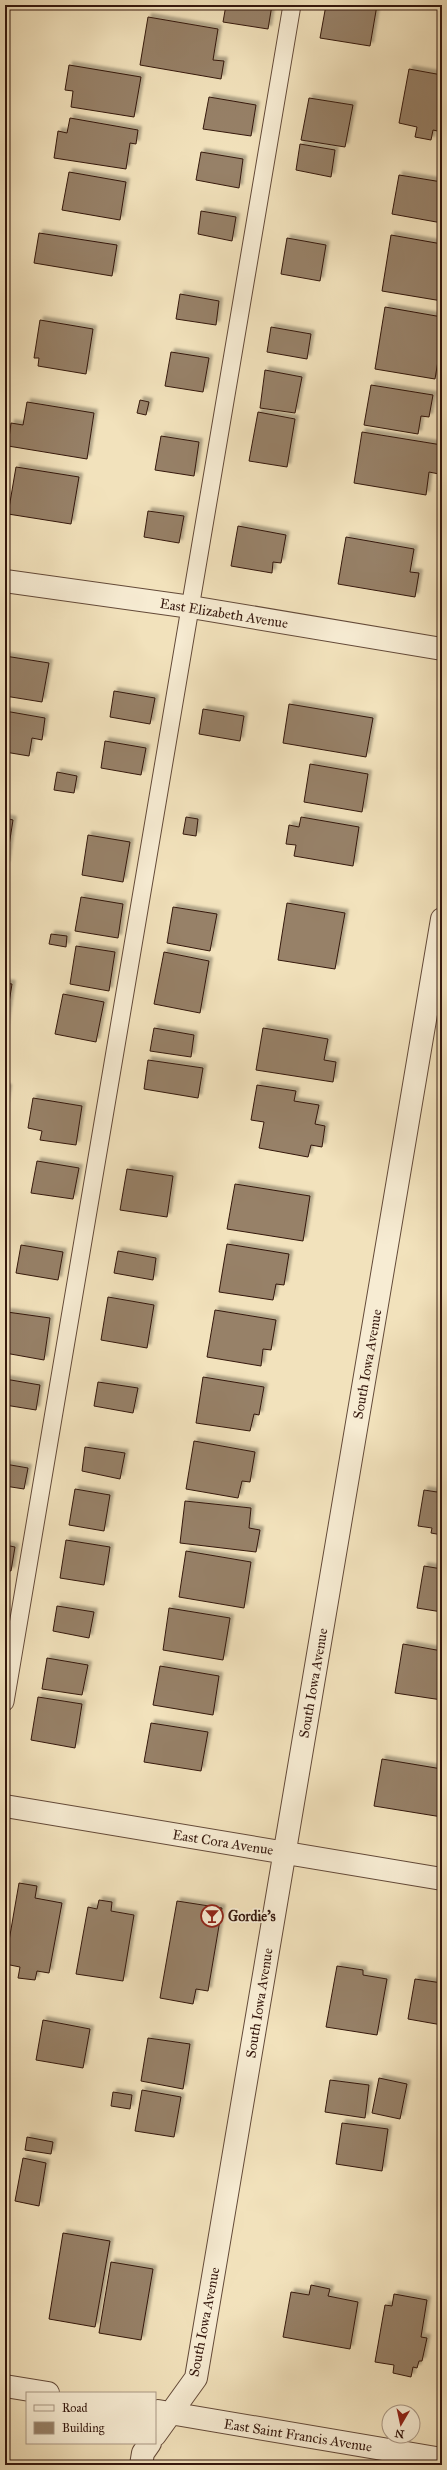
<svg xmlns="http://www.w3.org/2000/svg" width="447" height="2470" viewBox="0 0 447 2470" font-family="'IM FELL Great Primer',serif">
<defs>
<filter id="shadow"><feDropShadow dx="3.5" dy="-3.5" stdDeviation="1" flood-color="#0004"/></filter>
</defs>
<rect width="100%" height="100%" fill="#f2e2bc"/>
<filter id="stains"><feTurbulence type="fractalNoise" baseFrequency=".005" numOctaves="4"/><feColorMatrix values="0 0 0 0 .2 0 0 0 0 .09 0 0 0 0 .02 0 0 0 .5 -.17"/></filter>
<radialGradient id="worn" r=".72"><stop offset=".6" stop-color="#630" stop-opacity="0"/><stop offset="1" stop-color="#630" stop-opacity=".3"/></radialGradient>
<path fill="#978168" stroke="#34170d" filter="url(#shadow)" d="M226 5H272L268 29 223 22Z
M326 5H377L370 46 320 38Z
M148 17 218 29 213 60 224 61 221 79 140 65Z
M69 65 141 77 134 117 71 107 73 91 65 90Z
M409 69 442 75V132L433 130 431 140 415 137 417 127 399 123Z
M209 97 256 105 251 136 203 129Z
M309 98 353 105 345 147 301 140Z
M70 118 138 130 136 144 130 143 126 169 54 158 58 131 67 133Z
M300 144 335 150 331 177 296 170Z
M201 152 243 159 239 188 196 180Z
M69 172 126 182 120 220 62 210Z
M399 175 442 182V223L392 214Z
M201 211 236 217 232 241 198 234Z
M39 233 117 245 112 276 34 263Z
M391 235 442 244V301L382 291Z
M287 238 326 245 320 281 281 274Z
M180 294 219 301 216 325 176 319Z
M385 307 442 317V337L435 379 375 369Z
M40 320 93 329 86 374 38 366 39 358H34Z
M271 327 311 334 307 359 267 352Z
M171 352 209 358 203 392 165 386Z
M265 370 302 377 295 413 260 408Z
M371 385 433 395 429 417 421 416 418 434 364 425Z
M140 400 149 402 146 415 137 413Z
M27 402 94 413 87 459 8 446 11 423 23 425Z
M258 412 295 419 287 467 249 461Z
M362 432 442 445 439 474 429 472 426 495 354 483Z
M161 436 199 442 194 476 155 470Z
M16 467 79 477 71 524 8 514Z
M148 511 184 516 179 543 144 537Z
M238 526 286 535 281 563 273 562 272 573 231 566Z
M346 537 414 549 410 572 419 573 415 597 338 584Z
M5 656 49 663 42 702 5 696Z
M114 691 155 698 150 724 110 717Z
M289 704 373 718 366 757 283 743Z
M203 709 244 716 240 741 199 734Z
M5 711 45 718 42 740 32 738 29 756 5 752Z
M105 741 146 748 141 775 101 768Z
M310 764 368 774 362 812 304 802Z
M57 772 77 776 74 793 54 790Z
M186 817 198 819 196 836 183 834Z
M301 817 359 827 353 866 294 856 296 845 286 844 289 825 299 827Z
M5 818 13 820 6 865 5 864Z
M88 835 130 842 123 882 82 875Z
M81 897 123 904 118 938 75 931Z
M287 903 345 913 335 969 278 960Z
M173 907 217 914 210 951 167 943Z
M51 934 67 936 66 947 49 944Z
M76 946 115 952 109 991 70 984Z
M164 952 209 961 200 1013 154 1004Z
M5 983 12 984 5 1028Z
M63 994 104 1002 96 1042 55 1034Z
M154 1028 194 1035 191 1057 150 1051Z
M263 1028 328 1039 324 1060 336 1062 333 1082 256 1070Z
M148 1060 203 1068 198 1098 144 1089Z
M257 1085 296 1091 294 1101 319 1105 315 1124 325 1126 322 1147 311 1145 308 1157 259 1148 264 1122 251 1120Z
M5 1087 8 1088 5 1106Z
M33 1098 82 1106 76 1145 40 1140 42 1131 28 1128Z
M37 1161 79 1168 73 1199 31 1193Z
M127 1169 173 1176 167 1217 120 1210Z
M235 1184 310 1196 303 1241 227 1229Z
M227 1244 289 1254 284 1285 276 1284 273 1300 219 1292Z
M21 1245 63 1252 58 1280 16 1273Z
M118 1251 156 1258 153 1280 114 1273Z
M108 1297 154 1305 147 1348 101 1340Z
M215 1310 276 1320 271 1350 263 1349 261 1366 207 1357Z
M7 1312 50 1318 44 1360 5 1353Z
M203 1377 264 1387 259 1415 254 1414 250 1431 196 1423Z
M5 1379 40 1385 36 1410 5 1405Z
M98 1382 138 1388 133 1413 94 1406Z
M194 1441 255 1452 250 1482 242 1481 238 1498 186 1489Z
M85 1447 125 1453 120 1479 82 1471Z
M5 1464 28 1468 24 1489 5 1486Z
M75 1489 110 1495 104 1531 69 1525Z
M438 1489H442V1535L431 1533 432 1528 418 1526 424 1490 437 1492Z
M185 1501 251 1508 249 1528 260 1530 256 1552 180 1543Z
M66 1540 110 1547 104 1585 60 1578Z
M5 1545 15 1547 11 1571 5 1570Z
M186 1551 251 1562 244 1608 179 1597Z
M424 1566 442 1569V1612L417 1608Z
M57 1606 94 1612 89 1638 53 1631Z
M169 1608 230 1618 223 1660 163 1650Z
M403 1644 442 1651V1700L395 1693Z
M47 1658 88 1665 82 1695 42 1689Z
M160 1666 219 1676 213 1715 153 1705Z
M38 1697 82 1704 75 1748 31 1740Z
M151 1723 208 1732 201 1771 144 1762Z
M382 1759 442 1769V1817L374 1806Z
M19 1883 37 1886 35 1898 62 1903 49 1973 37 1971 35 1980 18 1978 20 1967 5 1964Z
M99 1900 112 1902 111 1911 134 1915 123 1981 76 1974 88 1907 97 1909Z
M177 1901 222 1908 208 1991 196 1989 193 2004 160 1998Z
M337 1966 363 1970V1975L387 1979 377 2035 326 2027Z
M415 1979 442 1983V2025L408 2019Z
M43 2020 90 2029 83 2068 36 2060Z
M148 2038 190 2044 183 2089 141 2081Z
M379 2078 407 2084 400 2119 372 2113Z
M330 2080 369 2085 365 2118 325 2112Z
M142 2090 181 2097 174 2137 135 2131Z
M113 2092 132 2095 130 2109 111 2106Z
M342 2123 388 2129 382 2171 336 2164Z
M27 2137 53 2142 51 2154 25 2150Z
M23 2158 46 2163 39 2206 15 2201Z
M63 2233 110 2241 95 2327 49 2319Z
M111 2262 153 2269 141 2340 99 2333Z
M311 2285 330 2289 328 2296 358 2302 350 2349 283 2337 291 2292 309 2295Z
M394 2294 427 2300 421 2337 427 2338 422 2361H419L417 2368 413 2367 411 2377 393 2373 394 2365 375 2362 385 2305 392 2306Z"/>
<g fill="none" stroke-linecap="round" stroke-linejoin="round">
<g stroke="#644a39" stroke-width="19">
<path id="lane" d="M5 1702 292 5"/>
</g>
<g stroke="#644a39" stroke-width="24">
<path id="street" d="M5 581 191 607 442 649
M5 1806 442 1879
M5 2386 48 2393
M158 2411 442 2459
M155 2435 196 2378 442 919
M141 2465 143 2453 150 2443"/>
</g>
<use href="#lane" stroke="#f7ecd3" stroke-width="17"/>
<use href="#street" stroke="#f7ecd3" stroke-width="22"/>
</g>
<defs>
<g id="bar-ring" transform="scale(1.15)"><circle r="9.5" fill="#f7ecd3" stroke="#8f2418" stroke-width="1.5"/><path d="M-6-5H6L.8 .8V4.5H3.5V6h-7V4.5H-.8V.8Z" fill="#8f2418"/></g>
</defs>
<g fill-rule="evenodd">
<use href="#bar-ring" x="212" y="1916"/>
</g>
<g text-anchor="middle" stroke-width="3.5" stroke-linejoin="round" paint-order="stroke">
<g font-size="14" fill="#34170d" stroke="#f7ecd3">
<text transform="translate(224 613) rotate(9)" y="5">East Elizabeth Avenue</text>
<text transform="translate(367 1364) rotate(-80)" y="5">South Iowa Avenue</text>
<text transform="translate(313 1683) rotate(-80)" y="5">South Iowa Avenue</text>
<text transform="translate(223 1842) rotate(9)" y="5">East Cora Avenue</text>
<text transform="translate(259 2003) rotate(-81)" y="5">South Iowa Avenue</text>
<text transform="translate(204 2322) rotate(-79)" y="5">South Iowa Avenue</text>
<text transform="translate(298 2435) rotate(9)" y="5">East Saint Francis Avenue</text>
</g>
<g font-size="14" font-weight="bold" fill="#34170d" stroke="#f7ecd3" text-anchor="start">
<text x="228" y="1921">Gordie's</text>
</g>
</g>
<rect width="447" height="2470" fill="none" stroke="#f2e2bc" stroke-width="20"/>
<rect x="6" y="6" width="435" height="2458" fill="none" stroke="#34170d" stroke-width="2"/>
<rect x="10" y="10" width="427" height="2450" fill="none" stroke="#34170d"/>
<rect x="26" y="2392" width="130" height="52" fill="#f7ecd3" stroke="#a99784"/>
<rect x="34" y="2405" width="20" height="6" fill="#f7ecd3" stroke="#a99784"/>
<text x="62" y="2412" font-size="12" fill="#34170d">Road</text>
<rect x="34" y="2422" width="20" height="12" fill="#978168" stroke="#a99784"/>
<text x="62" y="2432" font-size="12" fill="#34170d">Building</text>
<g transform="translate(401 2424) rotate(189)"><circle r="19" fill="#f7ecd3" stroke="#a99784"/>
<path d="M0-3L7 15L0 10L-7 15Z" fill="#8f2418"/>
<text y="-6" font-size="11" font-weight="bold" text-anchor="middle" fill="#34170d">N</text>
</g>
<rect width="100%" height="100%" filter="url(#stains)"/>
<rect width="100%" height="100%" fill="url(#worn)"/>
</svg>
